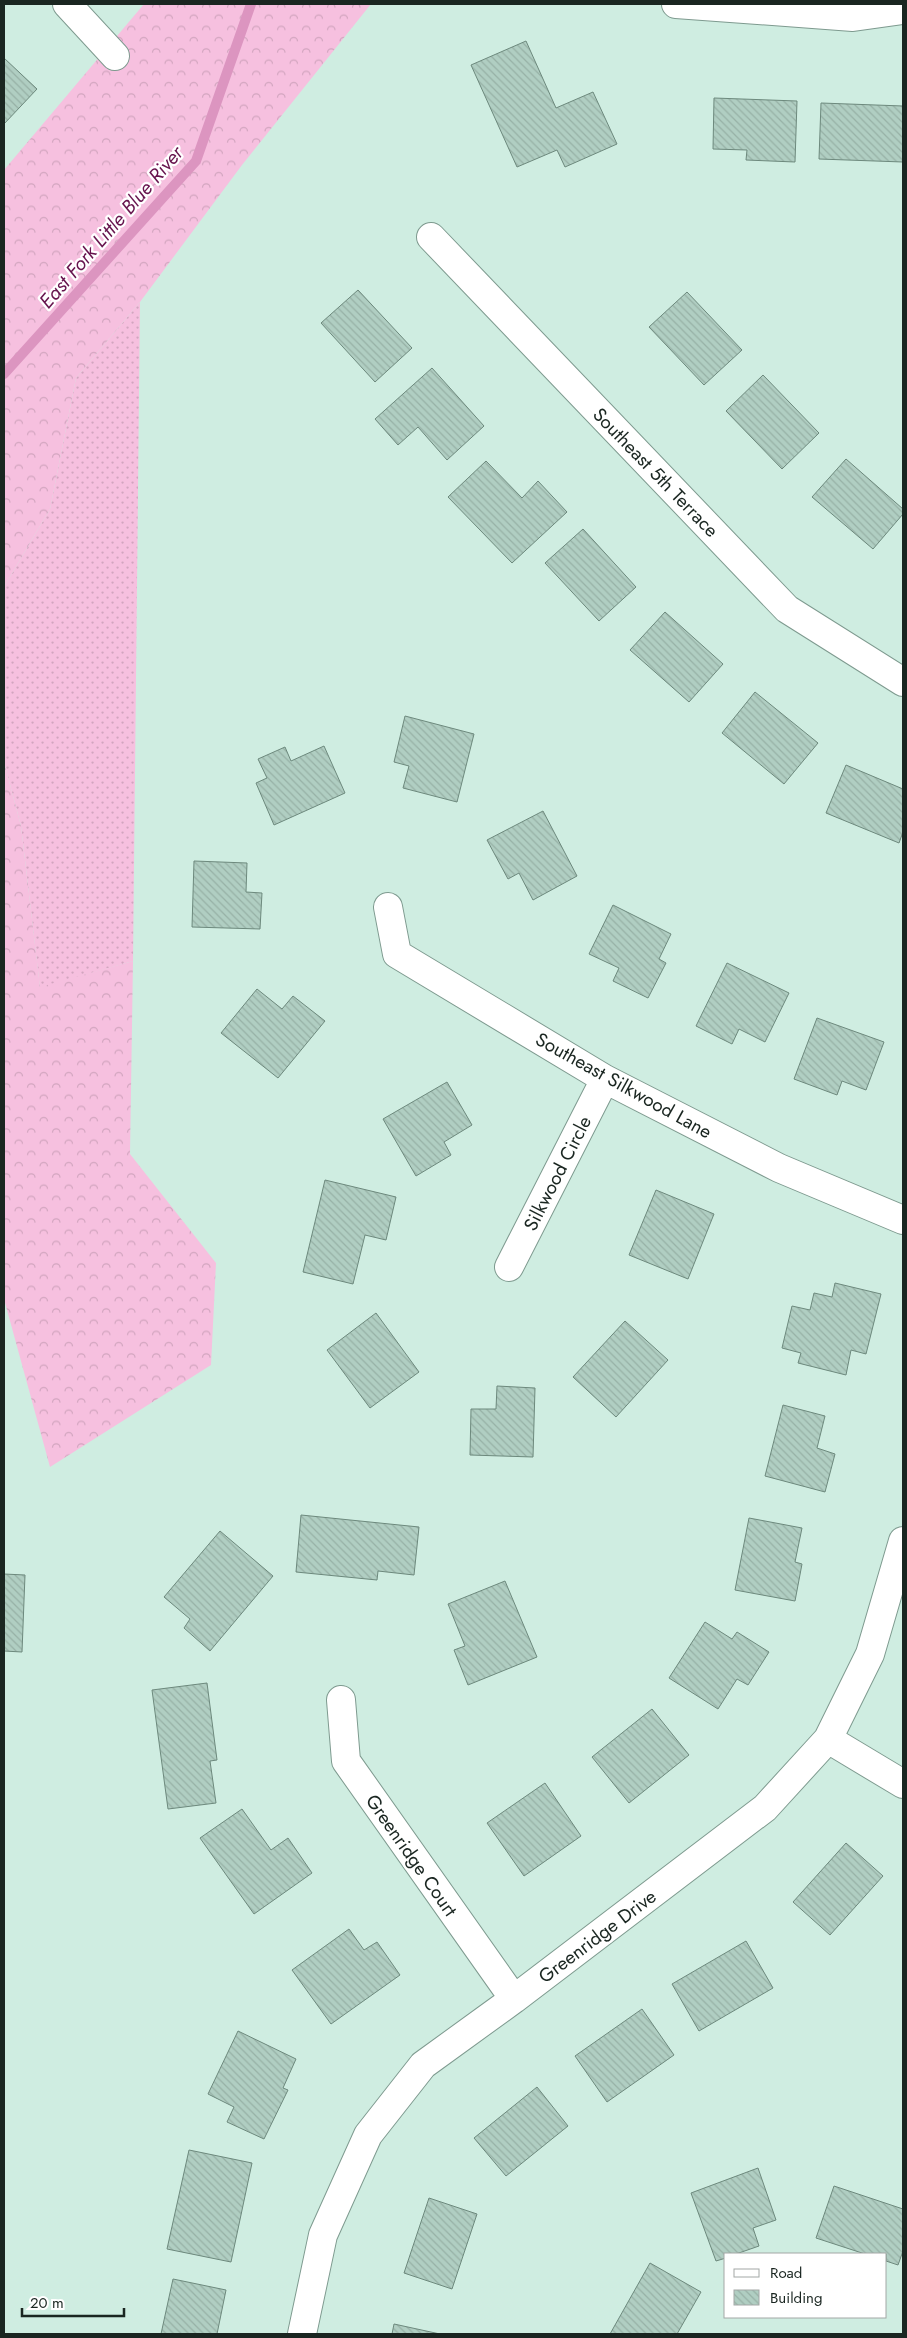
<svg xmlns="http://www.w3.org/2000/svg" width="907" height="2338" viewBox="0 0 907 2338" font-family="Jost,sans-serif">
<defs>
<pattern id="grass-dots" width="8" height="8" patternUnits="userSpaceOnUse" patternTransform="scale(1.25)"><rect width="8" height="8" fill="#f6c0df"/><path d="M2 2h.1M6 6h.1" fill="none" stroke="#d2a5bf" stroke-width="1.8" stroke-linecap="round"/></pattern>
<pattern id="forest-crowns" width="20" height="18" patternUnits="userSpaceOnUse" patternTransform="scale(1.25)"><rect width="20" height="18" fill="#f6c0df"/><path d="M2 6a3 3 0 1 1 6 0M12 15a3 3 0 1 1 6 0" fill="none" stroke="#d2a5bf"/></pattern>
<pattern id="building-back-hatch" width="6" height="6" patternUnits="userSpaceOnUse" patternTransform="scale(1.25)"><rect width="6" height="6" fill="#b0cec2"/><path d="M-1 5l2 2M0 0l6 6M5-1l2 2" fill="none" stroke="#97b1a6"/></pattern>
</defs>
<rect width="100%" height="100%" fill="#cfede1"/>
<path fill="url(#grass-dots)" d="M140 302 133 961 40 988 21 826 4 762V587L50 509 76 378Z"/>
<path fill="url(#forest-crowns)" d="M144 4H371L242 165 140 302 76 378 50 509 4 587V170Z
M4 762 21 826 40 987 133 961 130 1154 216 1263 211 1365 50 1467 4 1299Z"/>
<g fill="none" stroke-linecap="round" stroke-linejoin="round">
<path stroke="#dc95c0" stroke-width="10" d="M4 374 196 161 251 4"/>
</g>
<path fill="url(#building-back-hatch)" stroke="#6d897d" d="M526 41 556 108 593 92 617 144 565 167 557 150 517 167 471 65Z
M4 58 37 89 4 124Z
M714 98 797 101 795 162 746 160 747 150 713 149Z
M821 103 903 106V162L819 159Z
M358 290 412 348 375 382 321 323Z
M687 292 742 350 704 385 649 327Z
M432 368 484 426 447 460 418 427 398 445 375 419Z
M763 375 819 433 782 469 726 411Z
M846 459 903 509V514L873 549 812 497Z
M486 461 522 498 538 481 567 512 512 563 448 497Z
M583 529 636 587 599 621 545 563Z
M665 612 723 664 689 702 630 650Z
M755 692 818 743 784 784 722 733Z
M405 716 474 734 457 802 403 788 409 766 394 762Z
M324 746 345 793 274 825 256 783 267 778 258 759 285 747 291 761Z
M846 765 903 789V832L899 843 826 813Z
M543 811 577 876 533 900 519 873 508 879 487 840Z
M194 861 247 863 246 892 262 893 260 929 192 927Z
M613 905 671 934 659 959 666 963 648 998 613 981 619 968 589 954Z
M727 963 789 993 765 1042 739 1029 732 1044 696 1026Z
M257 989 282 1009 293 996 325 1021 278 1078 221 1033Z
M817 1018 884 1042 866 1090 842 1081 837 1095 794 1079Z
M447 1082 472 1125 444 1142 451 1155 416 1176 383 1119Z
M325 1180 396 1197 386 1240 365 1235 353 1284 303 1272Z
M656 1190 714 1214 688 1279 629 1255Z
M835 1283 881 1294 866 1354 851 1350 846 1375 798 1363 801 1353 782 1348 792 1306 810 1310 814 1293 832 1297Z
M376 1313 419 1372 370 1408 327 1350Z
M625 1321 668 1360 616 1417 573 1377Z
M497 1386 535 1388 533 1457 470 1455 471 1409H496Z
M783 1405 825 1416 817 1448 835 1454 825 1492 765 1476Z
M301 1515 419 1527 414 1575 378 1571 377 1580 296 1572Z
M749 1518 802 1528 795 1562 802 1564 795 1601 735 1590Z
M220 1531 273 1576 210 1651 184 1628 190 1619 164 1597Z
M4 1574 25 1575 22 1652 4 1651Z
M505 1581 537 1657 468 1685 454 1650 465 1646 448 1604Z
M705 1622 732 1639 737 1632 769 1652 748 1685 737 1679 718 1709 669 1678Z
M207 1683 217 1760 210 1761 216 1803 168 1809 152 1690Z
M652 1709 689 1755 629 1803 592 1757Z
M545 1783 581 1836 524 1876 487 1823Z
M242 1809 271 1850 288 1838 312 1873 254 1914 200 1838Z
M846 1843 883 1876 830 1935 793 1902Z
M349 1929 364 1950 377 1942 400 1975 331 2024 292 1970Z
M746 1941 773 1988 699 2031 672 1984Z
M642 2009 674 2055 607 2102 575 2056Z
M238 2031 296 2059 283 2088 288 2090 264 2139 227 2122 234 2107 208 2094Z
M537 2087 568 2126 506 2176 474 2138Z
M189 2150 252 2163 231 2262 167 2249Z
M758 2168 776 2220 753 2228 759 2246 736 2254H726V2258L716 2261 691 2193Z
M834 2186 903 2209V2251L898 2265 886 2261V2254H865L816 2238Z
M429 2198 477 2214 452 2289 404 2273Z
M650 2263 701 2292 677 2334H610Z
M173 2279 226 2290 217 2334H161Z
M394 2324 440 2334H392Z"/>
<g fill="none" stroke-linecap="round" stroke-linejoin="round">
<g stroke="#7e9a8f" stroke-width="30">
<path id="minor" d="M67 4 115 56
M676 4 853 17 903 10
M431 237 787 609 903 682
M388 907 397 954 605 1079 779 1168 903 1220
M509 1267 605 1079
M341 1700 346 1761 514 1999
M828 1739 903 1784
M302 2334 323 2235 368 2135 423 2065 514 1999 765 1808 828 1739 870 1654 903 1541"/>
</g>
<use href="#minor" stroke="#fff" stroke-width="28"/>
</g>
<g text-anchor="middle" stroke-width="4.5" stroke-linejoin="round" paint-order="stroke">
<g font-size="19" fill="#1a2621" stroke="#fff">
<text transform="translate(656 472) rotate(46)" y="7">Southeast 5th Terrace</text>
<text transform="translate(624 1085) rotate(29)" y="7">Southeast Silkwood Lane</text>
<text transform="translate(557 1173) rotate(-63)" y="7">Silkwood Circle</text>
<text transform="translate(412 1855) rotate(55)" y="7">Greenridge Court</text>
<text transform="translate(597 1936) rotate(-37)" y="7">Greenridge Drive</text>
</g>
<g font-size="20" font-style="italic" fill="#67144e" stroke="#fff">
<text transform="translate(111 227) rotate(-49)" y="7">East Fork Little Blue River</text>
</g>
</g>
<rect width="907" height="2338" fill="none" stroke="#1a2621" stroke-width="10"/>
<rect x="724" y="2253" width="162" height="65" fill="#ffffff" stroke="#a3a8a6"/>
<rect x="734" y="2269" width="25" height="8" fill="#ffffff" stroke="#a3a8a6"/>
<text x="770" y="2278" font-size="15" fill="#1a2621">Road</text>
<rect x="734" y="2290" width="25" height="15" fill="url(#building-back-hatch)" stroke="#a3a8a6"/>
<text x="770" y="2303" font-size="15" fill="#1a2621">Building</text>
<path d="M22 2308v8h102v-8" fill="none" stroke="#1a2621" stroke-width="2.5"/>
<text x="30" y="2308" font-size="15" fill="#1a2621" stroke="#ffffff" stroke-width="4" paint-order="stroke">20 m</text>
</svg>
